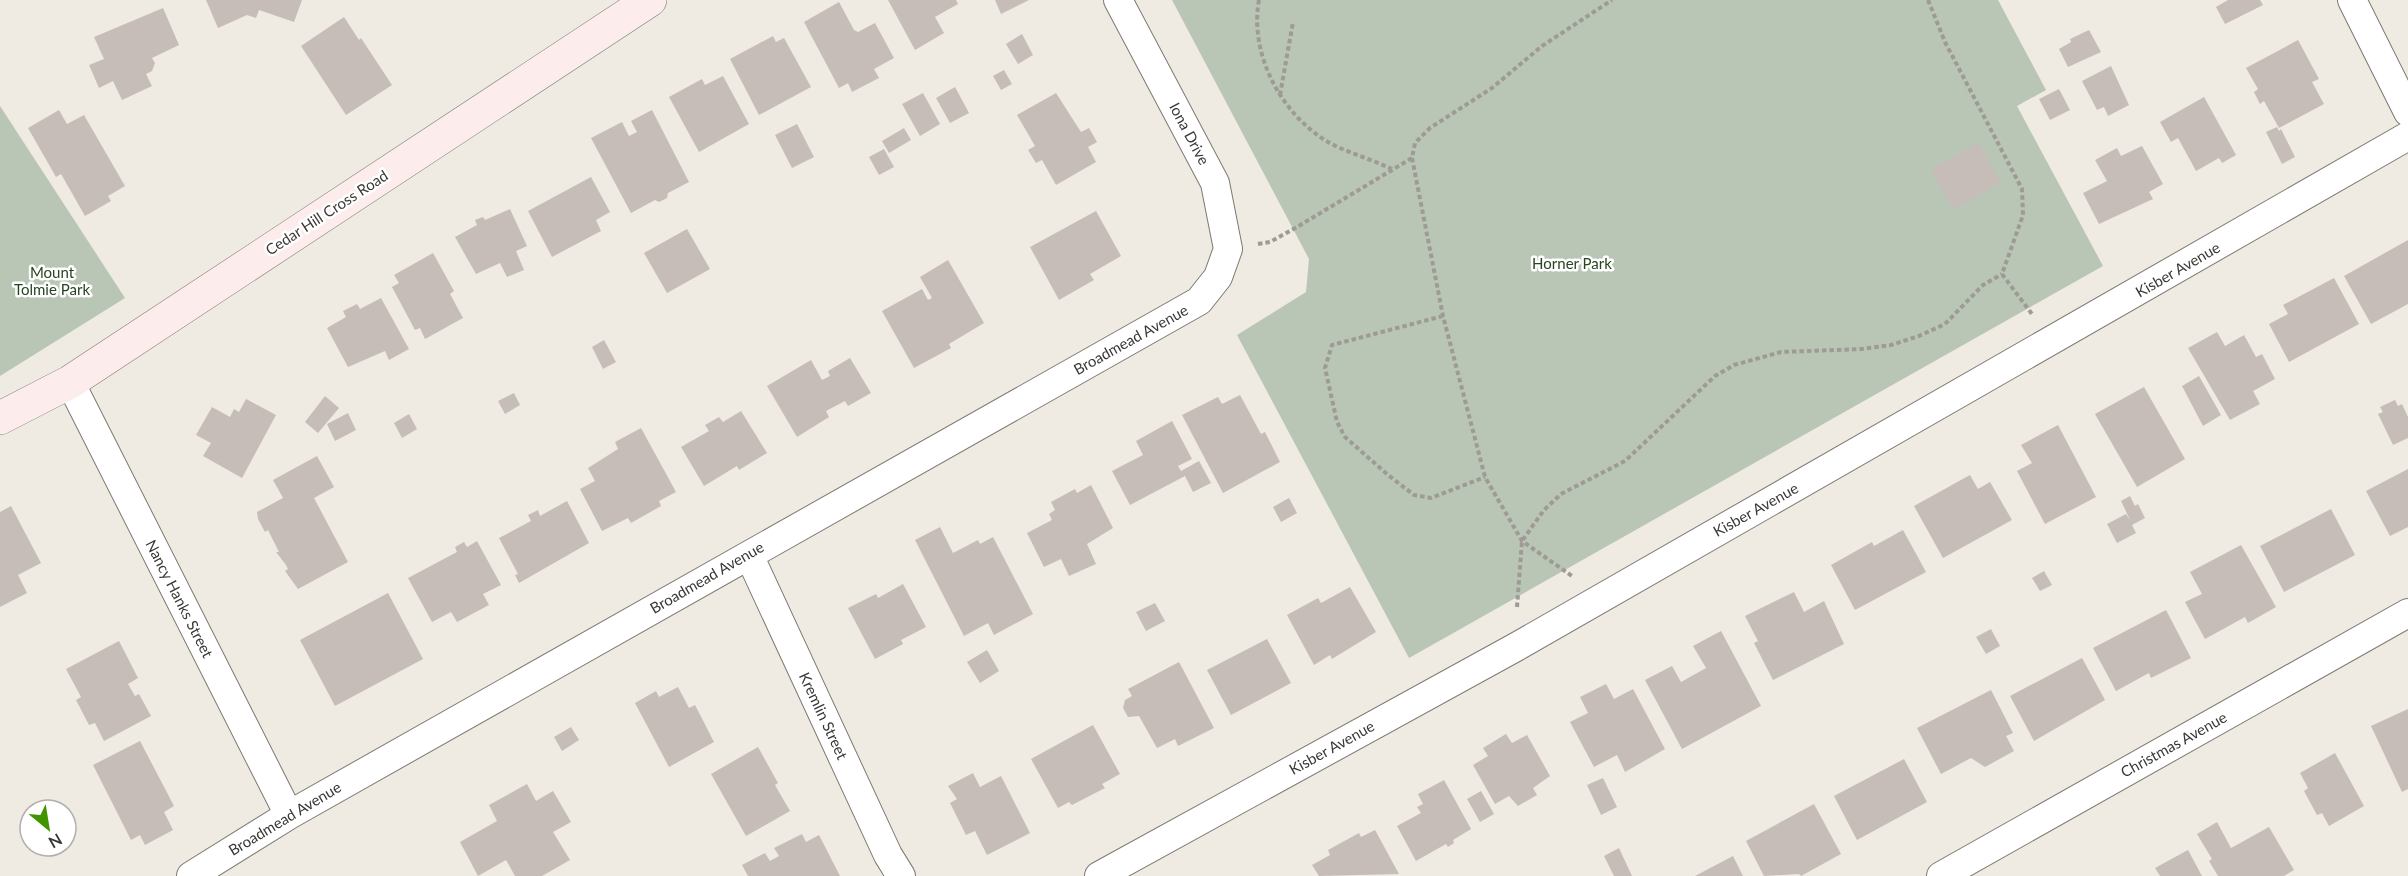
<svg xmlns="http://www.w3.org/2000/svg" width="2408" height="876" viewBox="0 0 2408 876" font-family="Lato,sans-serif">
<rect width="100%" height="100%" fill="#efeae2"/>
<path fill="#b9c6b6" d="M1172 0H1998L2046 90 2017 106 2103 266 1409 658 1237 335 1306 292 1309 259Z
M0 106 125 298 0 376Z"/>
<path fill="#c6bdb9" d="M206 0H302L294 22 259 10 256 18 247 15 218 28Z
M888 0H956L958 4 935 17 944 33 915 50Z
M995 0H1029L1001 14Z
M2228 0H2260L2263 5 2225 24 2216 7Z
M839 2 854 30 858 32 875 23 894 58 874 69 879 78 852 92 848 83 839 88 804 22Z
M163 8 179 45 152 58 155 63 152 71 146 74 152 86 122 100 113 81 99 88 89 65 104 59 94 37Z
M344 17 359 40 361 38 392 85 346 115 301 46Z
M2089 30 2101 52 2068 67 2059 49 2071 42 2070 39Z
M1022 34 1033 55 1018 64 1006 44Z
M773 36 776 42 784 38 811 87 759 115 730 59Z
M2298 40 2319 79 2312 82 2324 104 2279 128 2264 101 2260 104 2254 92 2258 89 2246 68Z
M2111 66 2129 105 2108 116 2104 107 2097 110 2082 81Z
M1004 70 1012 84 1001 90 993 76Z
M723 76 749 124 699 152 669 97 702 79 705 85Z
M955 87 969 113 950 123 936 98Z
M2059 89 2070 110 2050 120 2039 99Z
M923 93 940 124 920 136 902 104Z
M1056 93 1081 132 1089 128 1097 142 1088 147 1096 162 1056 185 1042 160 1036 163 1028 150 1035 146 1017 115Z
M2204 97 2236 155 2222 163 2219 158 2196 171 2178 138 2171 142 2160 122Z
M59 110 67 124 84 115 125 186 108 196 111 201 85 216 61 174 56 177 28 128Z
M652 110 689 182 668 193 667 198 659 202 655 200 631 213 591 138 622 122 629 136 637 132 631 121Z
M797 124 814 157 792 168 775 135Z
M2277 127 2279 131 2281 129 2295 157 2282 164 2266 132Z
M904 128 911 140 889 153 882 141Z
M1979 143 2001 183 1953 209 1931 169Z
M2142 146 2163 184 2149 192 2153 199 2099 224 2083 193 2107 181 2095 160 2117 148 2121 156Z
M884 149 894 167 879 175 869 157Z
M591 177 610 212 596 220 601 231 552 257 528 211Z
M510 209 527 246 516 251 524 270 507 277 500 263 476 274 455 237 477 225 475 220 483 217 485 220Z
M1096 211 1121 256 1090 274 1094 280 1059 300 1030 247Z
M687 229 710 269 667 293 644 253Z
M2408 240V304L2371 324 2344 276Z
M433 253 454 291 450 294 463 318 425 339 420 328 415 330 392 287 399 283 394 275Z
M948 260 984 323 949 344 951 348 914 368 882 311 922 289 928 300 932 298 920 277Z
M2334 278 2359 324 2289 362 2269 324 2288 314 2283 305Z
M381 298 409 349 389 360 385 351 348 367 327 328 346 317 343 311 357 304 360 309Z
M2217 332 2225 346 2244 335 2256 357 2262 354 2275 379 2253 391 2260 404 2230 420 2188 348Z
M604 340 616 362 603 369 592 347Z
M850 358 871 393 848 406 845 401 826 411 829 417 797 437 767 386 811 360 822 380 830 376 828 371Z
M2199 376 2221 415 2203 426 2182 386Z
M2144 387 2185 459 2137 487 2095 414Z
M514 393 520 405 505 414 498 401Z
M1240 395 1261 434 1265 432 1280 462 1223 493 1182 415 1218 397 1222 404Z
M325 396 339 408 318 433 305 422Z
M246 399 276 415 242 478 203 456 211 443 196 435 212 407 230 417 234 409 239 412Z
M2395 400 2398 406 2402 404 2408 417V438L2393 445 2378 414 2383 412 2380 407Z
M741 411 767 453 739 470 737 466 704 486 681 447 709 431 705 425 719 417 723 422Z
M348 413 356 430 335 441 327 424Z
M409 414 417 429 402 438 394 423Z
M1172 421 1192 459 1178 466 1181 471 1199 461 1211 483 1193 492 1185 476 1130 505 1112 471 1143 455 1136 441Z
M2058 425 2096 497 2045 524 2017 471 2032 463 2021 445Z
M641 428 676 492 659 501 661 506 631 523 628 518 602 531 580 489 595 481 588 468 618 449 615 442Z
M317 456 334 487 314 498 348 562 298 589 285 571 288 569 286 565 276 552H279L268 530 265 532 258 519 257 512 283 498 273 480Z
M2408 469V527L2390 536 2366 491Z
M1970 475 1978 489 1990 482 2012 520 1943 558 1914 506Z
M1091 485 1113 528 1087 544 1096 564 1069 576 1061 559 1044 567 1027 533 1052 520 1049 514 1055 510 1051 502 1075 489 1077 493Z
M2130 496 2135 506 2138 504 2145 518 2132 525 2136 533 2117 543 2107 524 2126 514 2130 520 2121 501Z
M1289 498 1297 513 1281 522 1273 507Z
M567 501 589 543 519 583 515 575 518 574 499 538 531 521 528 515 538 510 540 516Z
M11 506 41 563 18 575 27 593 0 607V512Z
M2331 509 2355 555 2284 592 2260 546Z
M940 527 953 553 978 540 980 544 993 537 1033 614 994 635 988 623 964 636 915 540Z
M1903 530 1926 572 1855 610 1831 565 1872 542 1874 546Z
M477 541 501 585 483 594 489 605 457 622 451 612 432 622 408 578 457 552 455 547 464 542 467 547Z
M2241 545 2276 607 2248 623 2245 617 2205 639 2185 602 2202 594 2190 572Z
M2044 571 2052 585 2040 591 2032 578Z
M903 584 926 627 901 640 903 644 875 659 848 608 876 594 878 598Z
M1350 587 1376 632 1332 659 1330 655 1314 665 1287 615 1318 598 1321 603Z
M1794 592 1804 612 1824 601 1844 644 1773 680 1754 643 1758 641 1745 616Z
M388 593 423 659 335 706 300 640Z
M1155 603 1165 621 1146 631 1136 612Z
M2166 610 2191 658 2151 678 2149 673 2116 691 2093 648Z
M1991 629 2000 646 1986 654 1976 637Z
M1721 631 1761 706 1682 749 1645 680 1672 666 1681 682 1706 668 1693 646Z
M1267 639 1291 683 1231 715 1207 670Z
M119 641 138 678 128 684 135 696 139 694 151 716 104 741 95 723 89 725 76 700 81 697 66 669Z
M987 650 999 671 980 683 967 662Z
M2082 658 2105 700 2034 741 2010 696Z
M1179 662 1214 728 1178 746 1175 739 1157 748 1139 716 1128 717 1123 708 1125 700 1132 696 1128 689Z
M1606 684 1614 699 1633 689 1665 749 1625 772 1617 755 1594 767 1570 722 1588 713 1580 697Z
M678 687 689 708 695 705 714 742 669 767 635 703 656 691 659 697Z
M1991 690 2013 733 2006 736 2014 751 1985 767 1971 758 1941 774 1917 728Z
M2408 709V789L2402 792 2371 726Z
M1093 725 1120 774 1102 784 1105 788 1072 805 1069 802 1058 808 1031 759Z
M571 727 579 740 562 751 554 737Z
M1506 734 1512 743 1527 735 1550 776 1533 788 1537 795 1518 806 1509 796 1495 804 1473 765 1488 756 1483 748Z
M140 741 174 806 164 812 173 830 145 845 140 835 131 840 93 765Z
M758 747 778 783 775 785 790 811 746 836 711 774Z
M2335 753 2364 806 2329 826 2322 813 2317 815 2304 791 2308 788 2300 773Z
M1904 759 1927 802 1857 840 1834 796Z
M973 773 980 787 1001 776 1030 833 987 855 975 831 966 835 950 803 957 799 948 786Z
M1603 778 1617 807 1601 815 1587 785Z
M1444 780 1471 829 1453 840 1454 843 1448 847 1446 844 1416 861 1397 826 1421 813 1417 807 1423 804 1418 794Z
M527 784 536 801 553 791 571 822 553 832 570 860 542 876H515L506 860 478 876 460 842 497 821 489 805Z
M1481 791 1494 814 1480 822 1467 799Z
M1814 804 1841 854 1801 876 1799 874 1764 876 1746 841Z
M2217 822 2231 848 2269 827 2294 870 2284 876H2218L2209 861 2212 859 2197 834Z
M1375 830 1399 874 1319 876 1312 865 1330 855 1328 850 1359 833 1361 837Z
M802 834 806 842 819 835 840 876H748L742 865 765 853 770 861 779 856 774 848Z
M1619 848 1632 876H1614L1604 856Z
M2188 850 2202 876H2160L2155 868Z
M1733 856 1743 876H1695Z"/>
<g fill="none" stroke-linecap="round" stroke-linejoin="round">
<g stroke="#7d7972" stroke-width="30">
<path id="street" d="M2352 0 2408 112
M70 382 289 815
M749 555 888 855 901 876
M191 876 289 815 1199 301 1218 277 1228 249 1215 183 1118 0
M1099 876 1516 647 2408 136
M1941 876 2408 613"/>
</g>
<g stroke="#7d7972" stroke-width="34">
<path id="secondary" d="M0 418 70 382 650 0"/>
</g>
<path stroke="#9e9a95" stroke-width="4" stroke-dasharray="4.5 3" stroke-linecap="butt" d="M1259 0C1249 54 1281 114 1328 142 1348 153 1371 159 1392 169
M1928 0 1945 42 2022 189 2023 215 2002 274 2032 314
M1280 95 1293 22
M1412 158 1443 316 1485 477 1522 541 1572 576
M1258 244 1270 242 1297 227 1412 158 1415 143 1430 128 1492 88 1542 46 1612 0
M1443 316 1332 345 1325 368 1337 422 1345 437 1388 475 1414 495 1431 498 1485 477
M1517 607 1522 541 1544 510 1561 494 1625 461 1715 376 1734 365 1781 352 1862 349 1891 345 1919 336 1945 324 1983 285 2002 274"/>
<use href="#street" stroke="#fff" stroke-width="28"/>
<use href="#secondary" stroke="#fdecec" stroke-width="33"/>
</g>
<g text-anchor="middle" stroke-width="5" stroke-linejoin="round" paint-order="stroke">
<g font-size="15" fill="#3a3835" stroke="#fff">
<text transform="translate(1189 134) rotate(62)" y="5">Iona Drive</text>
<text transform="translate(327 213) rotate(-33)" y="5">Cedar Hill Cross Road</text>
<text transform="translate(2178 270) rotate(-30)" y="5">Kisber Avenue</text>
<text transform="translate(1131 340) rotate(-29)" y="5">Broadmead Avenue</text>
<text transform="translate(1756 510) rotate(-29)" y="5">Kisber Avenue</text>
<text transform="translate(707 578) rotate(-30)" y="5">Broadmead Avenue</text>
<text transform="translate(179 599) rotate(63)" y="5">Nancy Hanks Street</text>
<text transform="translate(823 716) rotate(65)" y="5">Kremlin Street</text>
<text transform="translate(2174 745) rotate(-29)" y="5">Christmas Avenue</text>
<text transform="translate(1332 748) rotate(-29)" y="5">Kisber Avenue</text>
<text transform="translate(285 819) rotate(-31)" y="5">Broadmead Avenue</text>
</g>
<g font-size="15" fill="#274520" stroke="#fff">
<text x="1572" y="269">Horner Park</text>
<text x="52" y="278">Mount<tspan x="52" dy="17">Tolmie Park</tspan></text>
</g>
</g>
<g transform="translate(48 828) rotate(150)"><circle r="28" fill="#ffffff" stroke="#b0afae" stroke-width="1.5"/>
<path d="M0-4.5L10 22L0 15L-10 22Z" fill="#419400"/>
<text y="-9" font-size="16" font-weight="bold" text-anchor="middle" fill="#3a3835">N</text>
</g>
</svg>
